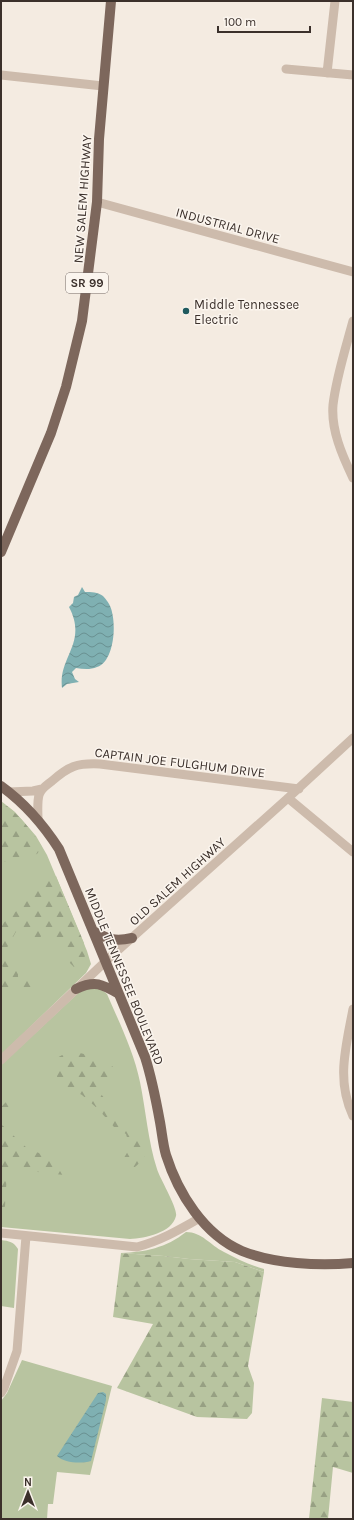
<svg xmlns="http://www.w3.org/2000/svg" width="354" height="1520" viewBox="0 0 354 1520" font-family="Karla,sans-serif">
<defs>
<pattern id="forest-firs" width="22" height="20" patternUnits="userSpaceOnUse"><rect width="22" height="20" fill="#b8c4a0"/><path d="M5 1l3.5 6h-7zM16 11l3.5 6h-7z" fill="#97a083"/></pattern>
<pattern id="water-waves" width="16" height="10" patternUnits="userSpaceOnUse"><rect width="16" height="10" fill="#7fb0b2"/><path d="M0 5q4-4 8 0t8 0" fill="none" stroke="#699091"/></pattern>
</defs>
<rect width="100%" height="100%" fill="#f4ebe1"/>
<path fill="#b8c4a0" d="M1 801 15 812 36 836 47 855 87 951 91 964 86 973 1 1055Z
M93 987 101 989 107 994C119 1022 134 1052 140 1082 146 1111 148 1141 157 1169 160 1179 178 1208 176 1216 172 1233 145 1238 130 1239L1 1227V1065L75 996 83 989Z
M186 1232C202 1232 210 1245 224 1252 237 1259 250 1265 264 1269V1272L235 1262 189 1259 164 1256 121 1253C145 1252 166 1248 186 1232Z
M1 1240C9 1241 14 1242 18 1249L14 1308 1 1306Z
M22 1360 112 1386 90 1475 57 1472 53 1504H48L47 1519H1V1401L7 1393Z"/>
<path fill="url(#forest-firs)" d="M7 806C21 817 33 832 42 847L37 854C25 856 13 861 1 862V809Z
M51 876H56L84 943 85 955 83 965 75 968 65 958 52 935 45 930 34 947 17 930 4 953 18 971V977L25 976 33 980 36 989 25 993 16 990 5 994 1 993V972L4 968 1 965V925L30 898Z
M72 1051 88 1055 94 1061 112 1066 115 1069 116 1077 112 1083 97 1089 132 1133 143 1144 145 1156C139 1164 134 1170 123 1171L122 1161 130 1148 126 1134 114 1127 98 1109 82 1095 67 1087 58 1079 54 1069 55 1059 64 1054Z
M7 1101 13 1105 10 1115 1 1124V1107Z
M1 1124 28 1149 39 1153 65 1166 64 1175 12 1169 7 1172 5 1206 1 1217Z
M121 1253 164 1256 189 1259 235 1262 264 1272 248 1366 254 1383 252 1413 247 1419 197 1417 117 1388 153 1324 113 1317Z
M322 1398 353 1402V1473L333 1467 328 1519H309Z"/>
<path fill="url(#water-waves)" d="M82 587 85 592C91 592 98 592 103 596 105 598 109 603 110 606 117 621 115 661 97 667 90 670 83 669 76 668L72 672 75 679 79 682 67 684 62 688C58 657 88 643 69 607L73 603 74 597 78 595Z
M103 1392 106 1394V1400L91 1461C81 1464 64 1463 57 1456L98 1393Z"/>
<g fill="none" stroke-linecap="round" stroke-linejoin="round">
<path stroke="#cdbbac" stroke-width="9" d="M286 69 353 75
M327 73 335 1
M1 75 103 86
M97 202 353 272
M353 321C346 347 336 378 333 405 331 430 342 455 353 478
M9 792 33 791 42 789
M288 798 353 852
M38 820C38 812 37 802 39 795 41 788 47 785 52 781 69 766 77 763 100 764L299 789
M353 1009C346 1047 336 1080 353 1116
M1 1060 106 961 288 798 353 738
M1 1233 137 1247C160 1241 179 1230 200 1218
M1 1393 4 1388 17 1351 26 1236"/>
<path stroke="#7d675c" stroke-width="10" d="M1 552 51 433 66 387 82 321 97 202 99 139 111 1
M1 786C26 804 43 824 59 849L145 1057C152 1079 156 1100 160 1122 162 1133 163 1145 166 1155 178 1193 204 1235 242 1251 274 1264 319 1266 353 1263
M93 931C108 939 114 942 132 938
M76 989C95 980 102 984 119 994"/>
</g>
<circle fill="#1f5a5e" stroke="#fbf5ee" stroke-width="1.5" cx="186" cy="311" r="4"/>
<g text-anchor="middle" stroke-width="3" stroke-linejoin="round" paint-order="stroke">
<rect fill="#fbf5ee" stroke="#756b66" stroke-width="1" x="66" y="273" width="42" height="20" rx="3"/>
<g font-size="12" font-weight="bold" fill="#3b302b">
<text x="87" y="287">SR 99</text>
</g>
<g font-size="13" fill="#3b302b" stroke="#fbf5ee">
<text transform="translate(82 199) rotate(-86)" y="5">NEW SALEM HIGHWAY</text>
<text transform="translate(228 225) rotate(15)" y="5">INDUSTRIAL DRIVE</text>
<text transform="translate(180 762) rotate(7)" y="5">CAPTAIN JOE FULGHUM DRIVE</text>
<text transform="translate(177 881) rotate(-42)" y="5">OLD SALEM HIGHWAY</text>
<text transform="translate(125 976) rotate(68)" y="5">MIDDLE TENNESSEE BOULEVARD</text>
</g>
<g font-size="13" fill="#3b302b" stroke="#fbf5ee" text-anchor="start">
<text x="194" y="309">Middle Tennessee<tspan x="194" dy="15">Electric</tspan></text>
</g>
</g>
<rect width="354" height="1520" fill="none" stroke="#3b302b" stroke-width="4"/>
<g transform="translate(28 1492)" stroke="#fbf5ee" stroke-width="3" paint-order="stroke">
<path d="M0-3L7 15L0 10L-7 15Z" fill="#3b302b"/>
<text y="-6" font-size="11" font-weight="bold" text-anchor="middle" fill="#3b302b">N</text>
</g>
<path d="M218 26v6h92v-6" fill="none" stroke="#3b302b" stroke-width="2"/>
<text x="224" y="26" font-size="12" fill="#3b302b" stroke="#fbf5ee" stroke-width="3" paint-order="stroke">100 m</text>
</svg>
